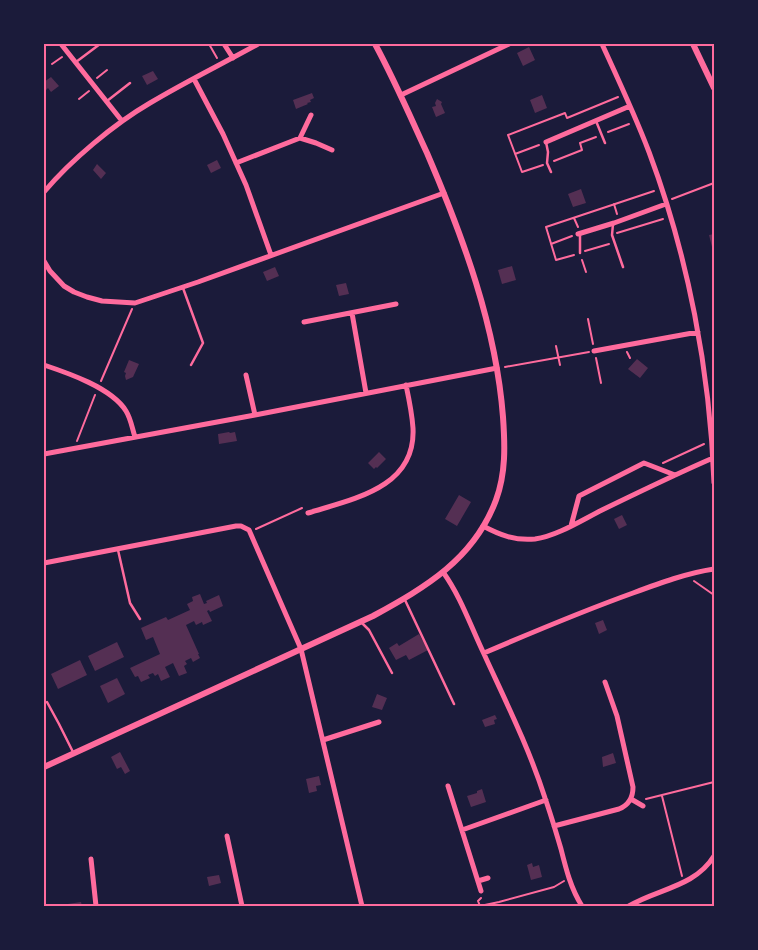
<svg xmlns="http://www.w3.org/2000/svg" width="758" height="950" viewBox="0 0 758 950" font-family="'Zilla Slab',serif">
<rect width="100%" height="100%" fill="#1b1b3a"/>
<path fill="#542f53" d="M529 47 535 60 523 66 517 53Z
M153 71 158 79 147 85 142 76Z
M51 77 59 86 51 92 48 88 45 91 44 90V82Z
M312 93 314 98 310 100 311 102 307 103 308 104 296 109 293 100Z
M542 95 547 108 535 113 530 100Z
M437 99 442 102 441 104 445 113 436 117 432 107 436 106 435 103Z
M217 160 221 168 211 173 207 165Z
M97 164 106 173 101 179 93 170Z
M581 189 586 203 573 207 568 194Z
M714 234V246L712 247 709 235Z
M512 266 516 280 502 284 498 270Z
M275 267 279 276 267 281 263 272Z
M346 283 349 294 339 296 336 285Z
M637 359 648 368 640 378 628 369Z
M129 360 139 364 133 377 126 380 125 376 126 373 124 372Z
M229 432 230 433 235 432 237 441 219 444 218 434Z
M379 452 386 459 377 468 376 467 374 469 368 463Z
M459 495 471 502 457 526 445 519Z
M622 515 627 525 619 529 614 519Z
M200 594 204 604 207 603 206 601 219 595 223 606 210 612 209 610 207 611 212 621 203 625 202 622 196 625 194 621 186 625 199 654H198L200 658 193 662 191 658 185 661 187 664 184 666 187 673 179 676 173 663 165 667 170 677 161 681 158 674 155 676 153 673 148 675 150 678 141 682 138 676 135 677 130 668 160 654 153 637 146 640 141 628 166 617 168 620 190 610 187 604 193 601 192 597Z
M603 620 607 630 599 634 595 623Z
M419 634 428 650 409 660 406 655 396 660 389 648 397 643 399 646Z
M117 642 124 657 95 671 88 656Z
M80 660 87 675 58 689 51 674Z
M117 678 125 694 108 703 100 686Z
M377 694 387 698 382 710 372 707Z
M495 715 497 719 494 720 495 724 485 727 482 720Z
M120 752 130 771 125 774 121 767 117 769 111 757Z
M613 753 616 763 603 767 602 757Z
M319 776 321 785 316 786 317 791 309 793 306 779Z
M482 789 486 802 471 807 467 796 477 793V791Z
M532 863 533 867 539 865 542 877 531 880 527 865Z
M219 875 221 883 209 886 207 877Z
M81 902 82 906H61V905Z"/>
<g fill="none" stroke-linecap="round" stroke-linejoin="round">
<path stroke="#ff6b9d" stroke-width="2" d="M209 44 217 58
M52 64 62 57
M97 78 107 70
M79 99 89 91
M608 132 629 124
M515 154 539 145
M554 161 582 150 580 143 596 137
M543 165 522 172 508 135 565 113 567 118 618 97
M672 199 714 183
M614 204 617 214
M574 218 578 227
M617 233 663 219
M551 244 572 236
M585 251 609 244
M574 255 556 260 546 227 654 191
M582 260 586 272
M588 319 593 344
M556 346 560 365
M627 352 630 358
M596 358 601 383
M505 367 589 352
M101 381 132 309
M77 441 95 395
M663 463 704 444
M256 529 302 508
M694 581 714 595
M662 796 682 876
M646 799 714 782
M480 906 499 902 554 887 564 881
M480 906 478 901 481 898"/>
<path stroke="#ff6b9d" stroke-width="2.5" d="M76 62 100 44
M107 101 130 83
M596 121 605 143
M546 142 548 152 547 163 551 172
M613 224 612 235 623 267
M580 235V253
M183 288 203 343 191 365
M118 550 130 603 140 619
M405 600 454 704
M362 623 369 630 392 673
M47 702 59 724 73 752"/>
<path stroke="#ff6b9d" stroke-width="5" d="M61 44 122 121
M224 44 233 58
M602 44C618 79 635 115 649 152 688 256 710 371 714 483
M194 79 223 134 246 185 271 255
M401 95 509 44
M300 138 311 115
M546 142 630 106
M236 163 300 138 316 143 332 150
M44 192C71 160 114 124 150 103 185 82 222 64 258 44
M578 234 614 223 666 204
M44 261 50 271 64 286 74 292 87 297 102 301 135 303 198 282 444 193
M352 313 366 393
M304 322 396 304
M594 351 698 332
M44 365C68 373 112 388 126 411 131 419 132 428 135 437
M246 375 255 415
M44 454 255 415 497 368
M308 513C353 499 416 488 413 428 412 413 409 399 406 385
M483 526C500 535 515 541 535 539 557 536 582 520 602 510 639 492 676 474 713 458
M571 526 579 496 644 463 675 475
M44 563 236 526H241L249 530 301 649 362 906
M443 572C461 597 471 627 484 654 506 702 529 748 545 798 551 815 556 832 561 849 566 869 571 889 582 906
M484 653C533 632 583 611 633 593 660 583 687 573 714 569
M323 740 379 722
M448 786 481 891
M631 799 643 806
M554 826 619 809C629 805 633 798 633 787L617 716 605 682
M462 830 546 800
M227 836 242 906
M91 859 96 906
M478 881 488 878
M629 906C657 889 695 887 714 856"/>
<path stroke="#ff6b9d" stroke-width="6" d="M693 44 714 88
M44 767 373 616C426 587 474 559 496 500 506 473 505 445 503 417 496 326 463 237 427 153 410 116 394 79 375 44"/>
</g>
<rect width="758" height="950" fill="none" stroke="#1b1b3a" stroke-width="90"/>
<rect x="45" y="45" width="668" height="860" fill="none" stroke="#ff6b9d" stroke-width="2"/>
</svg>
